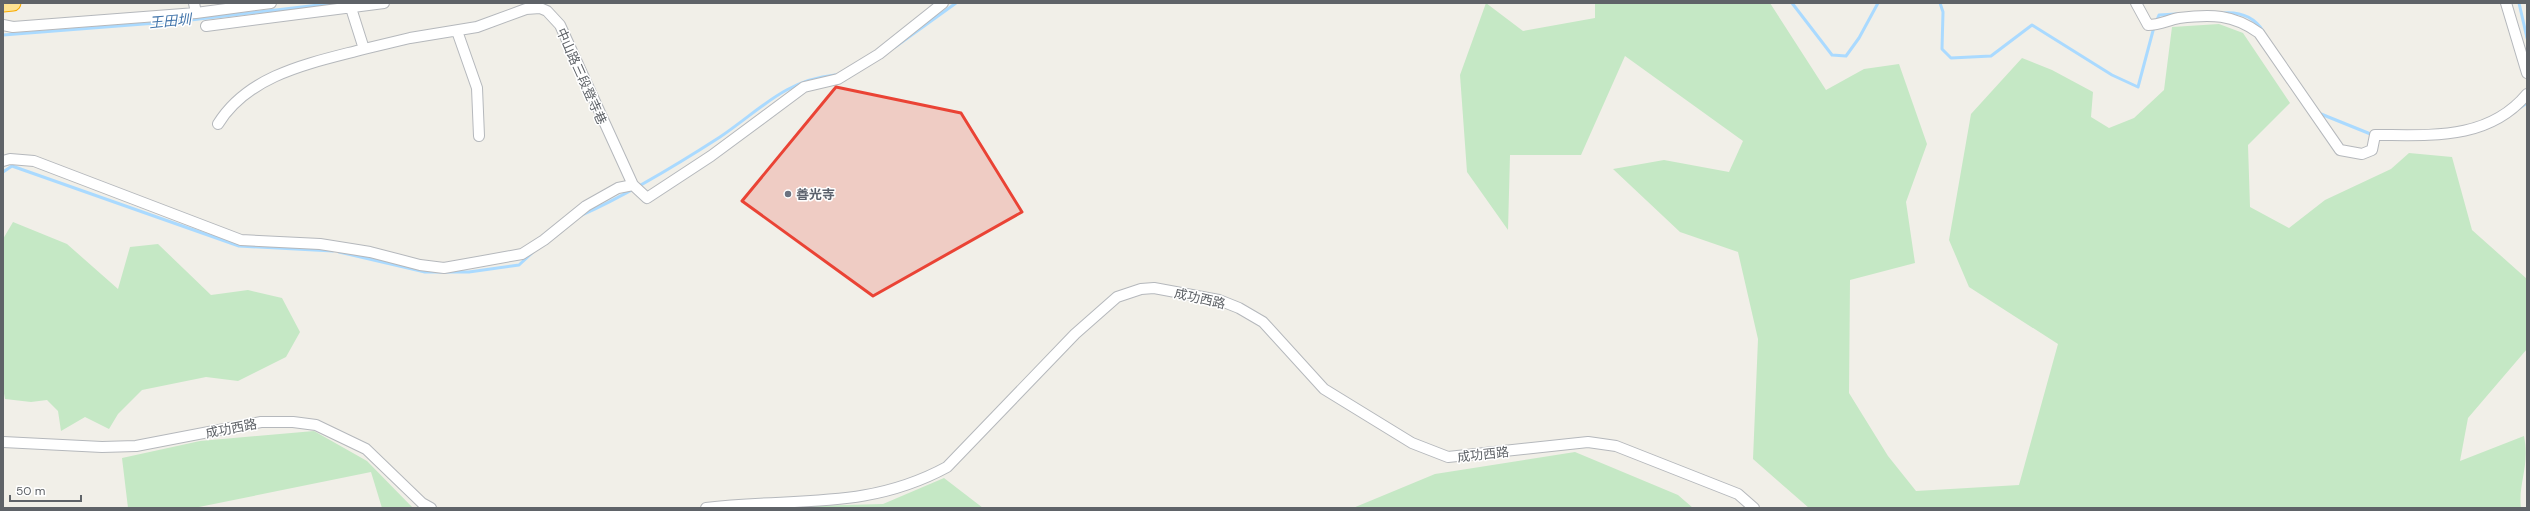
<svg xmlns="http://www.w3.org/2000/svg" width="2530" height="511" viewBox="0 0 2530 511" font-family="'DM Sans','Noto Sans TC',sans-serif">
<rect width="100%" height="100%" fill="#f1efe8"/>
<path fill="#c5e8c5" d="M1486 3 1523 31 1595 18V3H1770L1826 90 1864 69 1899 64 1927 144 1906 202 1915 263 1850 280 1849 393 1888 456 1916 491 2019 485 2058 344 1969 287 1949 240 1971 114 2022 58 2052 70 2093 92 2091 117 2109 128 2134 118 2164 90 2172 27 2219 24 2243 33 2290 103 2248 145 2250 207 2289 228 2325 200 2391 169 2409 153 2452 157 2472 230 2527 279V349L2468 418 2460 461 2524 436C2530 466 2518 483 2521 508H1809L1753 459 1758 339 1738 252 1680 232 1613 169 1664 160 1729 172 1743 141 1625 56 1581 155H1510L1508 230 1467 172 1460 75Z
M13 222 67 244 118 289 130 247 158 244 211 295 248 290 282 298 300 332 286 357 238 381 206 377 142 390 118 414 109 429 85 417 61 431 58 411 47 400 31 402 5 399 3 388V239Z
M314 431 367 461 413 508H382L371 472 194 508H128L122 458 200 441Z
M1575 452 1678 495 1693 508H1353L1435 474Z
M944 478 983 508H731L883 504Z"/>
<g fill="none" stroke-linecap="round" stroke-linejoin="round">
<path stroke="#aadaff" stroke-width="3" d="M1792 3 1832 55 1846 56 1859 38 1878 3
M1940 3 1943 12 1942 49 1951 58 1991 56 2032 25 2112 75 2138 87 2154 27
M2519 3 2527 38
M2224 13C2240 12 2254 17 2263 31
M2156 22 2159 15 2176 14
M3 35 182 21 336 3
M895 47 956 3
M2518 109 2527 103
M2321 114 2373 135
M3 172 12 166 239 246 333 251
M580 216C629 194 675 166 720 137 760 110 785 80 835 75
M339 252 425 272H441
M446 272H469L519 265 533 252"/>
<g stroke="#b5b8bc" stroke-width="12">
<path id="minor" d="M194 3 196 13 271 3
M346 3 351 8 364 49 410 38 477 27 526 9 540 8 547 11 560 25 633 185 647 198 711 156 804 87 838 79 879 54 943 3
M2136 3 2148 25C2160 25 2168 20 2179 18 2211 14 2233 14 2259 33L2340 150 2362 154 2372 150 2375 135C2429 135 2488 141 2527 94
M2506 3 2527 73
M3 25 13 27 196 13
M206 26 384 3
M457 31 477 88 479 136
M218 124C249 74 311 63 364 49
M3 161 10 159 34 161 241 240 320 244 370 252 420 265 444 268 522 254 544 240 586 206 618 188 633 185
M3 442 102 447 136 446 261 422H293L316 425 366 449 422 503 431 508
M706 508C794 497 866 511 947 467L1075 334 1117 297 1141 289 1154 288 1219 300 1239 308 1263 322 1324 389 1412 443 1448 457 1588 442 1616 446 1738 494 1754 508"/>
</g>
<g stroke="#f9ab00" stroke-width="17">
<path id="highway" d="M3 4 13 3"/>
</g>
<use href="#minor" stroke="#fff" stroke-width="10"/>
<use href="#highway" stroke="#fde293" stroke-width="15"/>
</g>
<path fill="#ea4335" fill-opacity="0.2" stroke="#ea4335" stroke-width="3" stroke-linejoin="round" d="M836 87 961 113 1022 212 873 296 742 201Z"/>
<circle fill="#6b7280" stroke="#fff" stroke-width="1.5" cx="788" cy="194" r="4"/>
<g text-anchor="middle" stroke-width="3" stroke-linejoin="round" paint-order="stroke">
<g font-size="13" fill="#5f6368" stroke="#fff">
<text transform="translate(582 76) rotate(66)" y="5">中山路三段登寺巷</text>
<text transform="translate(1200 298) rotate(13)" y="5">成功西路</text>
<text transform="translate(231 428) rotate(-11)" y="5">成功西路</text>
<text transform="translate(1483 454) rotate(-6)" y="5">成功西路</text>
</g>
<g font-size="13" font-weight="bold" fill="#5b616d" stroke="#fff" text-anchor="start">
<text x="796" y="199">善光寺</text>
</g>
<g font-size="14" font-style="italic" fill="#4174aa" stroke="#fff">
<text transform="translate(170 21) rotate(-5)" y="5">王田圳</text>
</g>
</g>
<rect width="2530" height="511" fill="none" stroke="#5f6368" stroke-width="8"/>
<path d="M10 495v6h71v-6" fill="none" stroke="#5f6368" stroke-width="2"/>
<text x="16" y="495" font-size="12" fill="#5f6368" stroke="#ffffff" stroke-width="3" paint-order="stroke">50 m</text>
</svg>
